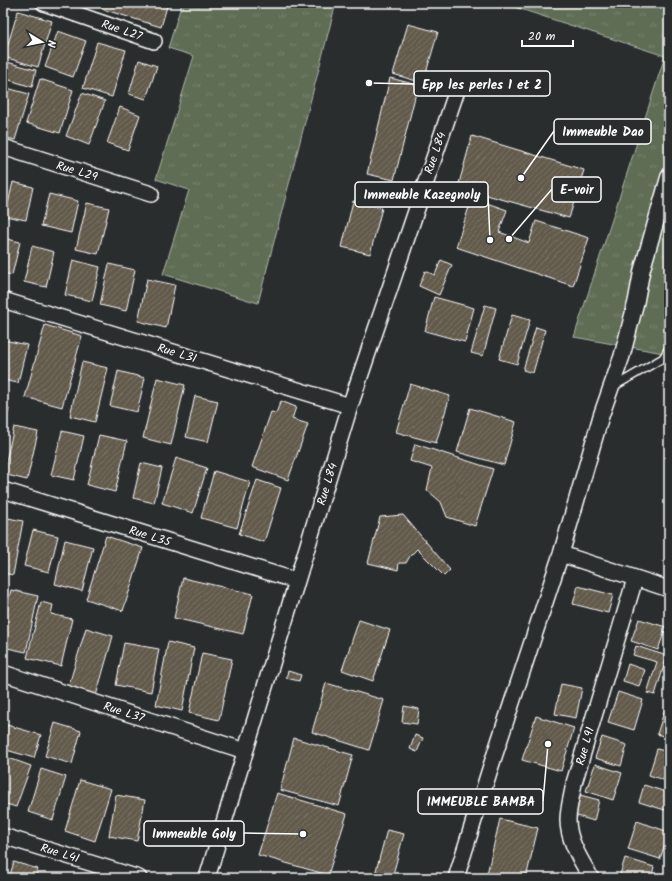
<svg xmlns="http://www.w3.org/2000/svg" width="672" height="881" viewBox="0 0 672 881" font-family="Kalam,sans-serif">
<defs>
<pattern id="grass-tufts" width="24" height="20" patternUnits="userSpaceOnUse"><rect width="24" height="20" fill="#5e6d55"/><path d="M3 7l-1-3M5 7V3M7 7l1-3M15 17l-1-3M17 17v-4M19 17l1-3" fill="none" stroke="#76836e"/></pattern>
<pattern id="building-hatch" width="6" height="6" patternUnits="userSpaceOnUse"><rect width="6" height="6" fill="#625a4b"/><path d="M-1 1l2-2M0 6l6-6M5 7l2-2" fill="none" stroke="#7a7366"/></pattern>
</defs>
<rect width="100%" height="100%" fill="#2a2d2e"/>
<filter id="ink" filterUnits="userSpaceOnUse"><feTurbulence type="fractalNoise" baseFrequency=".025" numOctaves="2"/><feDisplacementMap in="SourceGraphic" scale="8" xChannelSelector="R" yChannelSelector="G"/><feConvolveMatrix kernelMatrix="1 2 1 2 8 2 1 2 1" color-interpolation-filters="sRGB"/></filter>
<g filter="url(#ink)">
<path fill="url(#grass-tufts)" stroke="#aeb6aa" d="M182 3H336L258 303 163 274 189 190 156 179 194 56 168 48Z
M502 3H669V354L574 337 665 56Z"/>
<path fill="url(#building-hatch)" stroke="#fff" d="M104 3H168L161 27 102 9Z
M18 11 52 21 38 67 4 57Z
M408 24 438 32 423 83 393 74Z
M58 31 86 41 73 77 45 67Z
M97 42 126 50 112 97 83 88Z
M139 60 157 66 146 99 129 94Z
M3 61 36 70 32 87 3 78Z
M390 78 418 85 394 180 367 174Z
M40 79 73 90 60 133 26 123Z
M3 87 29 94 15 140 3 137Z
M82 93 105 101 89 145 66 136Z
M120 107 140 115 128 150 107 143Z
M472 136 584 170 569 218 458 187Z
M13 182 33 187 26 220 5 216Z
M49 194 78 201 71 233 41 226Z
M472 198 507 210 499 232 529 243 536 221 589 238 573 286 456 247Z
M353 201 382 208 370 254 342 247Z
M87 203 109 208 98 254 76 249Z
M3 238 20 242 12 275 3 273Z
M32 246 54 252 46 287 24 282Z
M73 260 100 267 92 301 65 295Z
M441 260 452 265 439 295 419 286 425 271 435 275Z
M109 264 135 270 126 311 100 305Z
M147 279 175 285 166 328 138 321Z
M434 297 474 308 465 342 425 331Z
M485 305 496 308 483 356 471 353Z
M512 315 530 320 517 364 499 359Z
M45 325 82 336 62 407 25 397Z
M536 327 545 330 533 373 523 370Z
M4 340 27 345 18 383 3 380Z
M82 362 108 368 95 422 70 416Z
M118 371 145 378 137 412 110 406Z
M157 378 185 385 171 445 143 438Z
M410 384 450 396 436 443 396 432Z
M195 396 218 401 208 442 186 437Z
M281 401 296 407 292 419 308 424 288 480 252 467 271 412 276 413Z
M3 407 9 409 3 435Z
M470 408 516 422 504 465 457 452Z
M14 427 38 432 27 480 3 474Z
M62 431 84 436 74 480 51 475Z
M99 435 127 441 115 492 87 485Z
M415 444 493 469 475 526 447 517 441 502 427 490 432 468 410 461Z
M176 458 207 468 193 513 162 503Z
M141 463 162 468 154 503 133 498Z
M214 471 250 482 237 528 201 518Z
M257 480 281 488 264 542 239 534Z
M403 515 450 570 444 576 417 549 410 556 406 563H399L398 570 368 563 380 517Z
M3 517 23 521 13 575 3 573Z
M33 530 58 536 49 572 24 566Z
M106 536 143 548 123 611 86 599Z
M65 540 93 547 82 591 55 584Z
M183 578 253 594 243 634 174 618Z
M578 586 613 595 608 613 573 604Z
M11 590 38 596 26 652 3 647V625Z
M41 602 53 605 51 614 72 619 61 666 27 658Z
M639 619 666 627 658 650 631 641Z
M359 620 390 630 373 681 342 670Z
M86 628 113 636 96 696 68 688Z
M168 642 194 648 182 711 156 705Z
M124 643 159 649 151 692 116 685Z
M636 646 667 656 655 695 647 693 657 662 633 655Z
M202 653 232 659 219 720 189 713Z
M628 664 645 670 639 686 623 681Z
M288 671 301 675 299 681 286 678Z
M326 683 384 700 369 750 312 732Z
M561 684 582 688 576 718 555 714Z
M618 692 643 700 634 730 608 722Z
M404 706 419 709 417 724 402 722Z
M665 709 669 710V738L657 734Z
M536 716 574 728 561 771 522 760Z
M55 723 81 731 72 764 45 756Z
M7 725 41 735 34 758 3 749V740Z
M415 735 423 738 417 752 410 749Z
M602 737 627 745 621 766 595 758Z
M294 738 353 755 339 806 280 790Z
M657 749 669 752V782L649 775Z
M3 756 31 766 16 807 3 803Z
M595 764 622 773 613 800 586 791Z
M41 769 66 777 53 820 28 812Z
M80 780 111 789 95 841 65 831Z
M644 785 669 793V807L668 811 639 802Z
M277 793 347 814 328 875 258 855Z
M116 795 145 800 137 841 109 836Z
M580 795 599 800 594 821 574 815Z
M500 819 538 828 526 878H486Z
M637 821 669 832 660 859 628 849Z
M387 830 404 834 392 878H374Z
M625 858 654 867 651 878H619Z
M14 862 38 869 35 878H9Z"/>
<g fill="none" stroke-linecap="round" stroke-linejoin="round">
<g stroke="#fff" stroke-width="10">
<path id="service" d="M613 387 663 358 669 348"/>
</g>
<g stroke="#fff" stroke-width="18">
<path id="minor" d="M44 3 154 41
M3 147 151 194
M3 300 350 406
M3 490 297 581
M561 554 669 589
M3 673 245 751
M3 836 139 878
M207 878 350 406 456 93
M456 878 490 769 561 554 601 416 622 356 636 302 642 270 669 176
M591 878C581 860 568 841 568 820 568 808 572 796 574 783L635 579"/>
</g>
<use href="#service" stroke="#2a2d2e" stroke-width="7"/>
<use href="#minor" stroke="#2a2d2e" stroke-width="15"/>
</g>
</g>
<g text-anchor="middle" stroke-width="4" stroke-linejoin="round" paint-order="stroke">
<g font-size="12" fill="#fff" stroke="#2a2d2e">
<text transform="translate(122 30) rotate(19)" y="4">Rue L27</text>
<text transform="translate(435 153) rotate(-71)" y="4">Rue L84</text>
<text transform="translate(77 171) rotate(17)" y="4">Rue L29</text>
<text transform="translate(177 353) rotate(17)" y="4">Rue L31</text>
<text transform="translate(327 484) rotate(-73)" y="4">Rue L84</text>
<text transform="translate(150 536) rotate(17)" y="4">Rue L35</text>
<text transform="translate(124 712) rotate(18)" y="4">Rue L37</text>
<text transform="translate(585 746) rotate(-74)" y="4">Rue L91</text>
<text transform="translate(60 853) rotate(17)" y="4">Rue L41</text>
</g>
</g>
<path fill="none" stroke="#fff" stroke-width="1.5" d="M369 83L414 84M521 178L554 131M509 239L552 189M490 240L488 195M548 744L543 801M303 834L244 833"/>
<g fill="#fff" stroke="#2a2d2e" stroke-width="1.5">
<circle cx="369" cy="83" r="4"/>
<circle cx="521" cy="178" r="4"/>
<circle cx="509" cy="239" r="4"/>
<circle cx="490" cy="240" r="4"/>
<circle cx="548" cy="744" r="4"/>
<circle cx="303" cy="834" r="4"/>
</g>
<g fill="#2a2d2e" stroke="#fff" stroke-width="1.5">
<rect x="414" y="71" width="136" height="25" rx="4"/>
<rect x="554" y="119" width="97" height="25" rx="4"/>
<rect x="552" y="177" width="49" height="25" rx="4"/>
<rect x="355" y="182" width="133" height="25" rx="4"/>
<rect x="418" y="789" width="125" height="25" rx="4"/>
<rect x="144" y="821" width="100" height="25" rx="4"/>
</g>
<g font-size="13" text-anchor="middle" font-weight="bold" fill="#fff">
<text x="482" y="89">Epp les perles 1 et 2</text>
<text x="603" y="136">Immeuble Dao</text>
<text x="577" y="194">E-voir</text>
<text x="422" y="199">Immeuble Kazegnoly</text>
<text x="481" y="806">IMMEUBLE BAMBA</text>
<text x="194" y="838">Immeuble Goly</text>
</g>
<rect width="672" height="881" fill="none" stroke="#2a2d2e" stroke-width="16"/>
<rect x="8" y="8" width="656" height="865" fill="none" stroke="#fff" stroke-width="1.5" filter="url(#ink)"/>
<g transform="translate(42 42) rotate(100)" stroke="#2a2d2e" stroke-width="3" paint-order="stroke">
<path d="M0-3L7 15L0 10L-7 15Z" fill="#ffffff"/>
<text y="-6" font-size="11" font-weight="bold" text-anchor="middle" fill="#ffffff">N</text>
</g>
<path d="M522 40v6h51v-6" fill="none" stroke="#ffffff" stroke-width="2"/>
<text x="528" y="40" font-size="12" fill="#ffffff" stroke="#2a2d2e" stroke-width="3" paint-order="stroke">20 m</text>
</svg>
